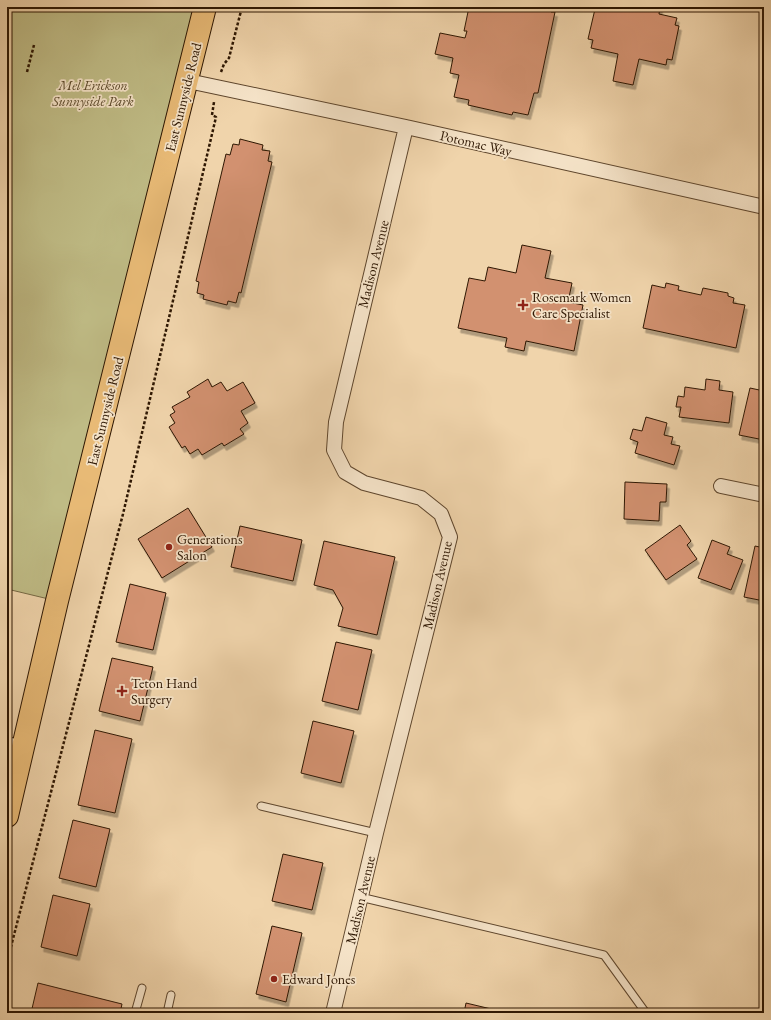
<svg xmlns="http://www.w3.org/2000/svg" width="771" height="1020" viewBox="0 0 771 1020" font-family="'EB Garamond',serif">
<defs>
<filter id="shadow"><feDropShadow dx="2.5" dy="4.5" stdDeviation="0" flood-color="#0004"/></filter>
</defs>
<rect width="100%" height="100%" fill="#f0d4ab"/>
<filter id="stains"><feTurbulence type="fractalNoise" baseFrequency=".005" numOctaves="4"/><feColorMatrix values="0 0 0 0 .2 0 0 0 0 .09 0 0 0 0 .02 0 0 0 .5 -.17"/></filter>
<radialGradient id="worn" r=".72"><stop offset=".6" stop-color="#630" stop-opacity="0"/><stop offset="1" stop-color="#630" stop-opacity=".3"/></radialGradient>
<path fill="#bfbb85" stroke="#766944" d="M7 7H203L57 601 7 589Z"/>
<path fill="#d2916f" stroke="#2e1703" filter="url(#shadow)" d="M469 7H549L552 8 551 12H555L538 93H534L528 115 513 112 512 115 468 105 469 100 454 97 459 75 450 73 453 58 435 54 440 33 465 38 467 31H464Z
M599 7H660L659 14 677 18 675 25 679 26 672 60 667 59 666 65 639 59 633 85 613 81 618 54 591 48 593 40 588 39 595 9 599 10Z
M240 139 263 145 262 150 270 151 268 161 272 162 241 293 239 292 236 303 228 301 227 305 203 299 204 295 197 293 199 282 196 281 226 154 230 155 233 144 239 145Z
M522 245 551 251 545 278 572 283 568 302 583 305 574 351 526 341 524 351 505 347 507 338 458 328 469 278 485 281 488 267 516 273Z
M666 283 679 286 678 290 701 295 703 288 728 293V296L734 298 733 303 745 305 736 348 643 328 652 285 665 288Z
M208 379 212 387 221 382 227 391 243 382 255 403 241 411 248 423 240 429 244 434 224 446 222 443 202 455 198 449 190 454 185 446 182 448 169 427 175 423 170 415 175 412 172 407 190 397 187 392Z
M706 379 720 381 719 390 733 392 729 423 679 417 681 407H676L678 396 684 397 685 387 705 390Z
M750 388 764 391V440L739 435Z
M646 417 667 423 664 435 673 437 671 444 680 446 674 465 635 453 638 442 630 439 633 429 642 431Z
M625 482 667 484 666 502H660L659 521 624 519Z
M188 508 212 547 162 578 138 539Z
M680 525 691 541 687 545 697 559 666 580 645 550Z
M240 526 302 540 293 581 231 567Z
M712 540 730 547 727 554 743 560 731 590 698 578Z
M324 541 395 557 377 635 338 626 343 608 333 590 314 585Z
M755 546 764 548V601L744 597Z
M130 584 166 593 153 650 116 642Z
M336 642 372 650 358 710 322 701Z
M112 658 153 667 140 721 99 711Z
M313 721 354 731 341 783 301 773Z
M95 730 132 739 115 813 78 805Z
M73 820 110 829 96 887 59 878Z
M283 854 323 863 312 910 272 901Z
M53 895 90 904 77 956 41 947Z
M272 926 302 933 286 1002 256 994Z
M38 983 122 1004 120 1013H31Z
M466 1003 508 1013H464Z"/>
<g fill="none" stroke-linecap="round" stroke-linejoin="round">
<g stroke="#5e462d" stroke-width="9">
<path id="lane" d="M261 806 376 833
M360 897 604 955 646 1013
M135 1013 142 988
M167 1013 171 995"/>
</g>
<g stroke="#5e462d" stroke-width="16">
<path id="street" d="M188 81 406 127 764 207
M721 486 764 495
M7 744 23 748
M333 1013 376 833 450 537 441 514 421 498 364 483 345 472 334 450 336 422 406 127"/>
</g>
<g stroke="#2e1703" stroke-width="24">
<path id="primary" d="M7 816 57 601 205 7"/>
</g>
<path stroke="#2e1703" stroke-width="2.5" stroke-dasharray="3 2" stroke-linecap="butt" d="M27 72 34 45
M221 72 224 64 229 58 242 7
M7 962 123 514 216 117 212 115 214 102"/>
<use href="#lane" stroke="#f5e3c8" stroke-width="7"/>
<use href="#street" stroke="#f5e3c8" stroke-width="14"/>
<use href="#primary" stroke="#e8ba76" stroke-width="22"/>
</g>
<g fill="#8f2418" stroke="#f5e3c8" stroke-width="1.5">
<path d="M521 299h4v4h4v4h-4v4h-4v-4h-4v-4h4z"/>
<circle cx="169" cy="547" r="4"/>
<path d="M120 685h4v4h4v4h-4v4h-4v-4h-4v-4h4z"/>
<circle cx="274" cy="979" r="4"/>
</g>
<g text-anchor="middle" stroke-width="3.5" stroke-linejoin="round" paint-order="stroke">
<g font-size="14" font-style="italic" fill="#5a482a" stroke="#f5e3c8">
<text x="93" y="90">Mel Erickson<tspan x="93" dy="16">Sunnyside Park</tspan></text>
</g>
<g font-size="14" fill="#2e1703" stroke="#f5e3c8">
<text transform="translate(183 97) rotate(-76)" y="5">East Sunnyside Road</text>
<text transform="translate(476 143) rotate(13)" y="5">Potomac Way</text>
<text transform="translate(373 264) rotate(-76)" y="5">Madison Avenue</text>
<text transform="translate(105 411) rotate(-76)" y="5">East Sunnyside Road</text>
<text transform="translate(437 585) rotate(-77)" y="5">Madison Avenue</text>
<text transform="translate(360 900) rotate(-77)" y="5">Madison Avenue</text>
</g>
<g font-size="14" fill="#2e1703" stroke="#f5e3c8" text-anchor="start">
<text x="532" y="302">Rosemark Women<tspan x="532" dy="16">Care Specialist</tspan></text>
<text x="177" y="544">Generations<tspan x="177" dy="16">Salon</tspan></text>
<text x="131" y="688">Teton Hand<tspan x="131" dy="16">Surgery</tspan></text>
<text x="282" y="984">Edward Jones</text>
</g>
</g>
<rect width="771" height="1020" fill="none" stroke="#f0d4ab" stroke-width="24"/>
<rect x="8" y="8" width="755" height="1004" fill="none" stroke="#2e1703" stroke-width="2"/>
<rect x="12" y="12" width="747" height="996" fill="none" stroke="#2e1703"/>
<rect width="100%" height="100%" filter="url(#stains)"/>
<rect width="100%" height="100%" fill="url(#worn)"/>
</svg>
